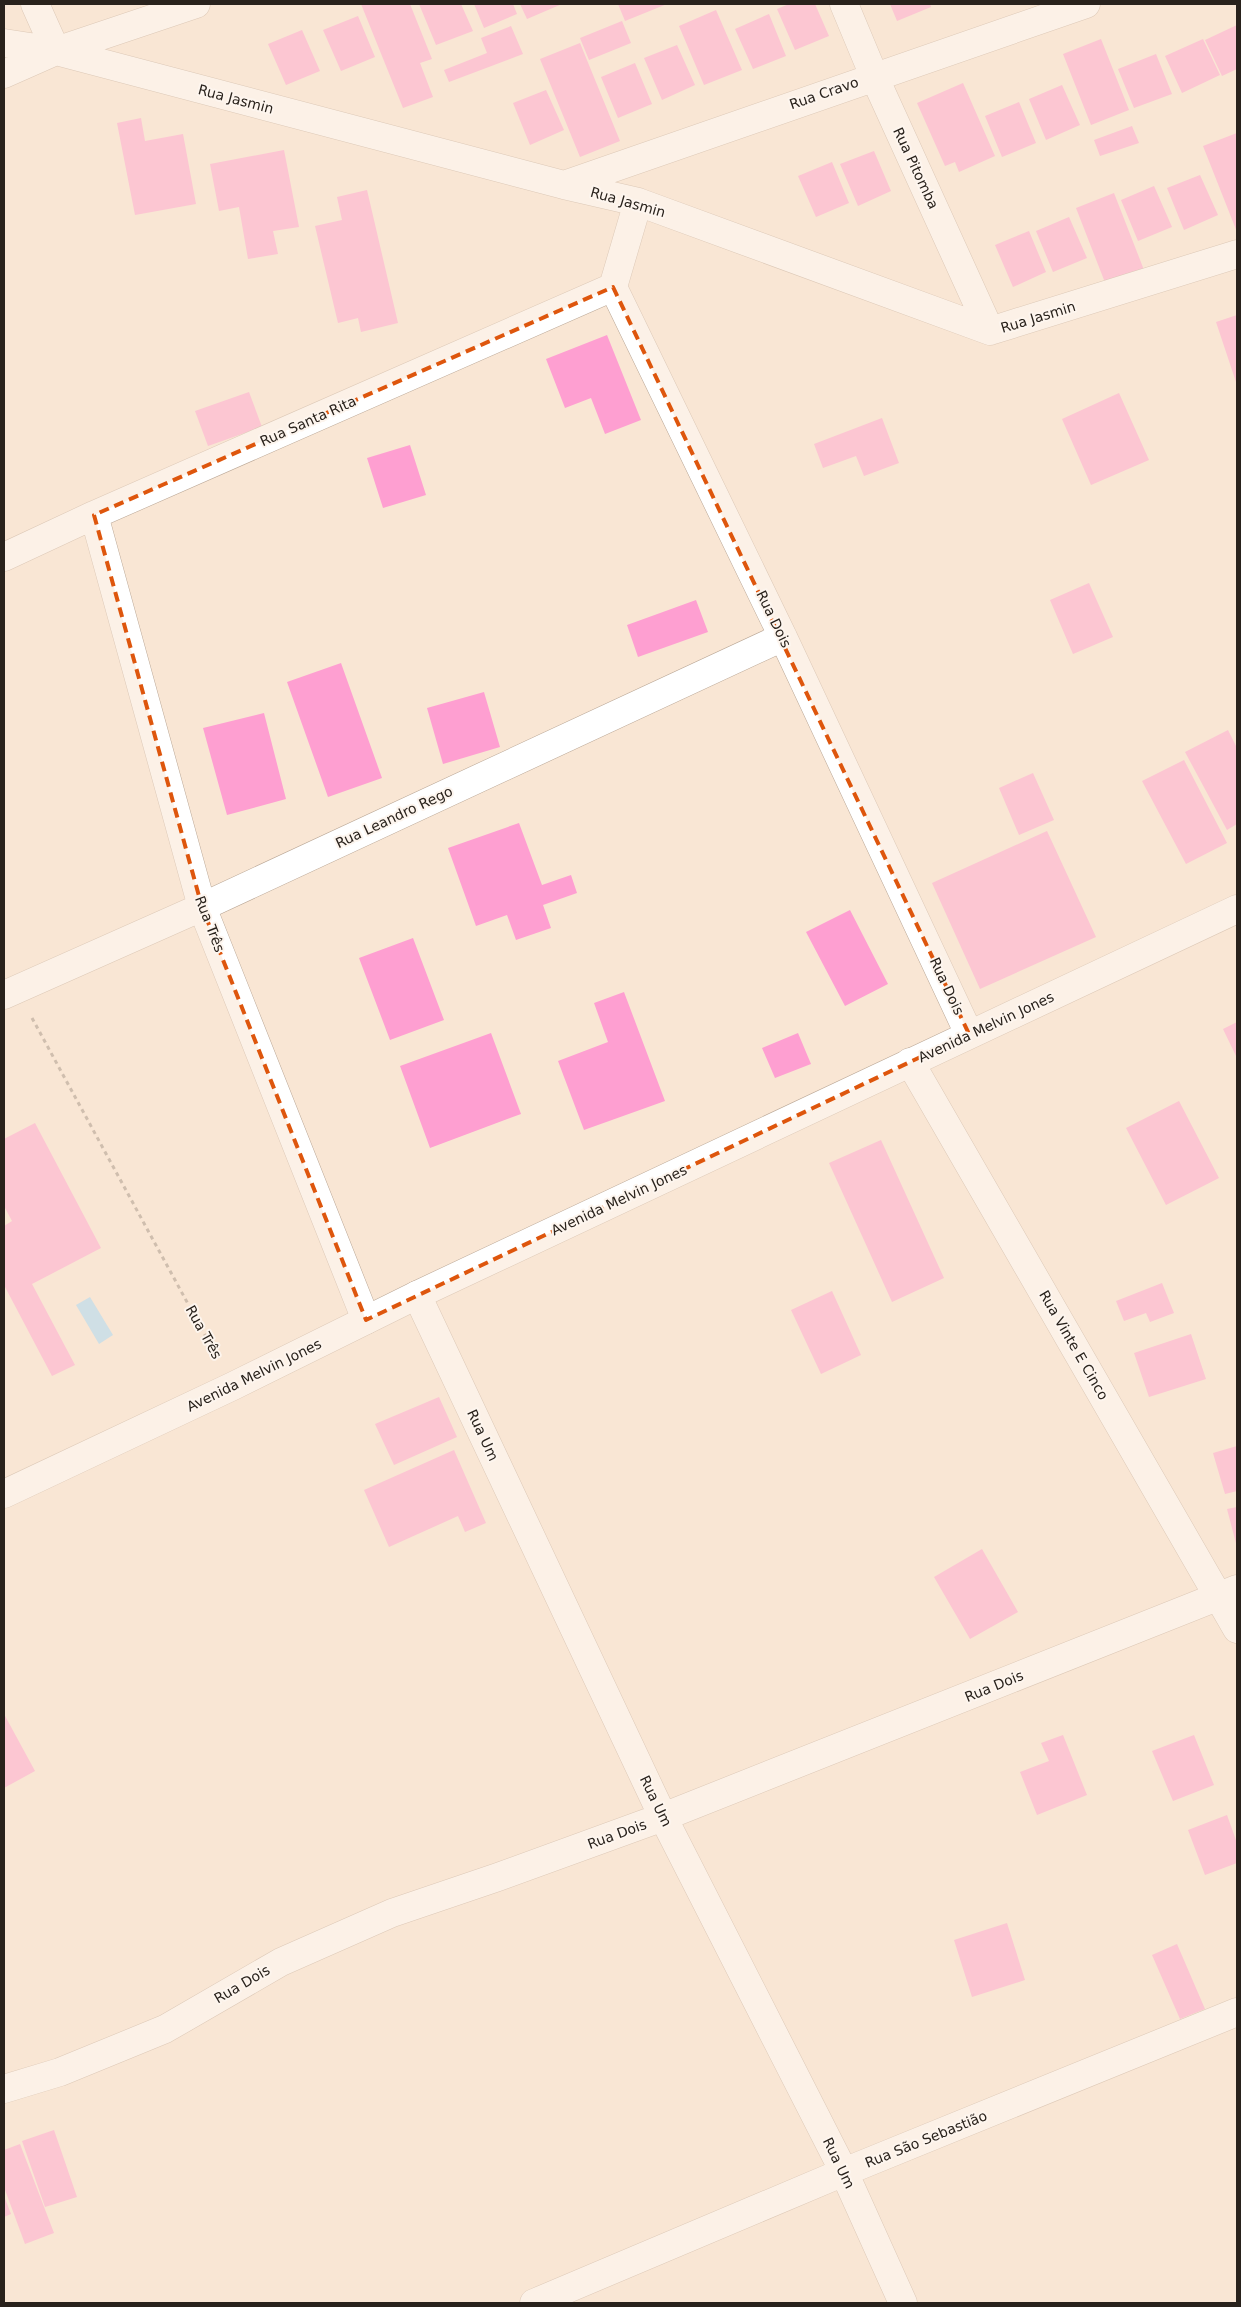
<svg xmlns="http://www.w3.org/2000/svg" width="1241" height="2307" viewBox="0 0 1241 2307" font-family="'DejaVu Sans',sans-serif">
<rect width="100%" height="100%" fill="#f9e6d4"/>
<path fill="#9cd7fa" d="M90 1297 113 1335 99 1344 76 1305Z"/>
<path fill="#fe9fd1" d="M361 4H410L432 59 420 63 433 97 403 108Z
M419 4H461L473 31 436 45Z
M474 4H513L517 14 484 28Z
M520 4H562L527 19Z
M618 4H667L625 21Z
M789 4H815L829 36 795 50 777 9Z
M890 4H930L931 7 897 21Z
M716 10 742 70 704 85 679 26Z
M769 14 786 56 753 69 735 29Z
M358 16 375 57 341 71 323 30Z
M622 21 631 43 589 60 580 38Z
M1237 25V69L1222 76 1205 40Z
M511 26 523 54 449 82 444 70 487 53 481 38Z
M302 30 320 71 286 85 268 44Z
M1101 39 1129 110 1091 125 1063 54Z
M1203 39 1220 75 1182 93 1165 56Z
M580 43 620 141 580 157 540 59Z
M677 45 695 85 662 100 644 58Z
M1156 54 1172 94 1134 108 1118 69Z
M635 63 652 104 618 118 601 77Z
M963 83 995 156 959 172 955 162 945 166 917 103Z
M1062 85 1080 125 1046 140 1029 99Z
M546 90 564 130 530 145 513 103Z
M1019 102 1036 143 1002 157 985 116Z
M141 118 145 141 183 134 196 204 135 215 117 123Z
M1132 126 1139 143 1100 156 1094 140Z
M1237 133V232L1203 146Z
M284 150 299 227 273 231 278 254 248 259 239 207 219 211 210 164Z
M874 151 891 191 858 206 840 164Z
M832 162 849 203 816 217 798 176Z
M1200 175 1218 215 1184 230 1167 188Z
M1154 186 1172 227 1138 241 1121 200Z
M367 190 398 323 361 332 358 318 338 323 315 226 342 220 337 197Z
M1114 193 1144 270 1106 285 1076 208Z
M1069 217 1087 258 1053 272 1036 231Z
M1029 231 1046 272 1013 287 995 245Z
M1237 315V385L1216 322Z
M607 335 641 420 605 434 591 398 565 408 546 359Z
M249 392 262 427 208 446 195 411Z
M1119 393 1149 460 1091 485 1062 419Z
M882 418 899 463 864 476 856 456 823 468 814 444Z
M410 445 426 495 383 508 367 458Z
M1089 583 1113 637 1073 654 1050 600Z
M696 600 708 632 638 657 627 625Z
M341 663 382 778 328 797 287 682Z
M484 692 500 747 443 764 427 708Z
M264 713 286 799 227 815 203 728Z
M1228 730 1237 748V824L1227 830 1185 752Z
M1184 760 1227 843 1186 864 1142 781Z
M1033 773 1054 820 1019 835 999 788Z
M519 823 542 885 571 875 577 893 543 905 551 928 516 940 507 915 476 926 448 848Z
M1047 831 1096 937 980 989 932 883Z
M850 910 888 984 845 1006 806 932Z
M413 938 444 1020 390 1040 359 958Z
M624 992 665 1101 584 1130 558 1061 608 1042 594 1003Z
M1237 1022V1058L1223 1029Z
M491 1033 521 1114 430 1148 400 1066Z
M798 1033 811 1064 775 1078 762 1048Z
M1179 1101 1219 1178 1166 1205 1126 1128Z
M35 1123 101 1248 32 1284 75 1365 52 1376 4 1285V1226L12 1221 4 1206V1139Z
M881 1140 944 1278 892 1302 829 1163Z
M1162 1283 1174 1313 1150 1322 1146 1313 1124 1321 1116 1301Z
M832 1291 861 1355 821 1374 791 1310Z
M1191 1334 1206 1379 1149 1397 1134 1353Z
M439 1397 457 1437 394 1465 375 1424Z
M1237 1446V1491L1225 1494 1213 1453Z
M454 1450 486 1523 465 1532 458 1516 389 1547 364 1490Z
M1237 1507V1547L1227 1509Z
M982 1549 1018 1612 970 1639 934 1577Z
M4 1714 35 1771 4 1788Z
M1063 1735 1087 1795 1037 1815 1020 1772 1049 1761 1041 1743Z
M1194 1735 1214 1785 1173 1801 1152 1751Z
M1227 1815 1237 1843V1863L1205 1875 1188 1830Z
M1007 1923 1025 1980 972 1997 954 1940Z
M1177 1944 1205 2009 1180 2019 1152 1955Z
M54 2130 77 2197 45 2207 22 2141Z
M20 2144 54 2233 25 2244 4 2187V2150Z
M4 2196 11 2214 4 2217Z"/>
<g fill="none" stroke-linecap="round" stroke-linejoin="round">
<g stroke="#baa796" stroke-width="29">
<path id="minor" d="M35 4 56 51
M844 4 874 76 990 331
M4 43 56 51 564 185 638 202 990 331 1237 254
M4 74 56 51 196 4
M564 185 1086 4
M638 202 613 287 783 637 969 1034
M94 515 202 907 366 1320
M4 557 94 515 613 287
M4 995 202 907 783 637
M910 1062 1237 1629
M417 1295 663 1817 844 2172 903 2303
M4 2089 60 2072 165 2029 281 1962 392 1913 498 1877 663 1817 1237 1589
M534 2303 844 2172 1237 2012"/>
</g>
<g stroke="#baa796" stroke-width="29">
<path id="secondary" d="M4 1494 233 1386 417 1295 1237 909"/>
</g>
<path stroke="#9c8e81" stroke-width="3" stroke-dasharray="4 4" stroke-linecap="butt" d="M32 1018 217 1357"/>
<use href="#minor" stroke="#fff" stroke-width="28"/>
<use href="#secondary" stroke="#fff" stroke-width="28"/>
</g>
<path d="M0 0H1241V2307H0ZM613 287 969 1034 366 1320 202 907 94 515Z" fill="#f9e6d4" fill-opacity=".55" fill-rule="evenodd"/>
<path fill="none" stroke="#de560d" stroke-width="4" stroke-dasharray="10 6" stroke-linejoin="round" d="M613 287 969 1034 366 1320 202 907 94 515Z"/>
<g text-anchor="middle" stroke-width="4" stroke-linejoin="round" paint-order="stroke">
<g font-size="14" fill="#29221c" stroke="#fdf5ee">
<text transform="translate(824 93) rotate(-19)" y="5">Rua Cravo</text>
<text transform="translate(236 99) rotate(15)" y="5">Rua Jasmin</text>
<text transform="translate(916 168) rotate(65)" y="5">Rua Pitomba</text>
<text transform="translate(628 202) rotate(16)" y="5">Rua Jasmin</text>
<text transform="translate(1038 317) rotate(-17)" y="5">Rua Jasmin</text>
<text transform="translate(308 421) rotate(-24)" y="5">Rua Santa Rita</text>
<text transform="translate(774 619) rotate(64)" y="5">Rua Dois</text>
<text transform="translate(394 817) rotate(-25)" y="5">Rua Leandro Rego</text>
<text transform="translate(210 924) rotate(69)" y="5">Rua Três</text>
<text transform="translate(947 986) rotate(65)" y="5">Rua Dois</text>
<text transform="translate(986 1027) rotate(-25)" y="5">Avenida Melvin Jones</text>
<text transform="translate(619 1200) rotate(-25)" y="5">Avenida Melvin Jones</text>
<text transform="translate(204 1332) rotate(61)" y="5">Rua Três</text>
<text transform="translate(1074 1345) rotate(60)" y="5">Rua Vinte E Cinco</text>
<text transform="translate(254 1375) rotate(-26)" y="5">Avenida Melvin Jones</text>
<text transform="translate(483 1435) rotate(65)" y="5">Rua Um</text>
<text transform="translate(994 1686) rotate(-22)" y="5">Rua Dois</text>
<text transform="translate(656 1801) rotate(64)" y="5">Rua Um</text>
<text transform="translate(617 1834) rotate(-20)" y="5">Rua Dois</text>
<text transform="translate(242 1984) rotate(-30)" y="5">Rua Dois</text>
<text transform="translate(926 2139) rotate(-22)" y="5">Rua São Sebastião</text>
<text transform="translate(839 2163) rotate(64)" y="5">Rua Um</text>
</g>
</g>
<rect width="1241" height="2307" fill="none" stroke="#29221c" stroke-width="10"/>
</svg>
